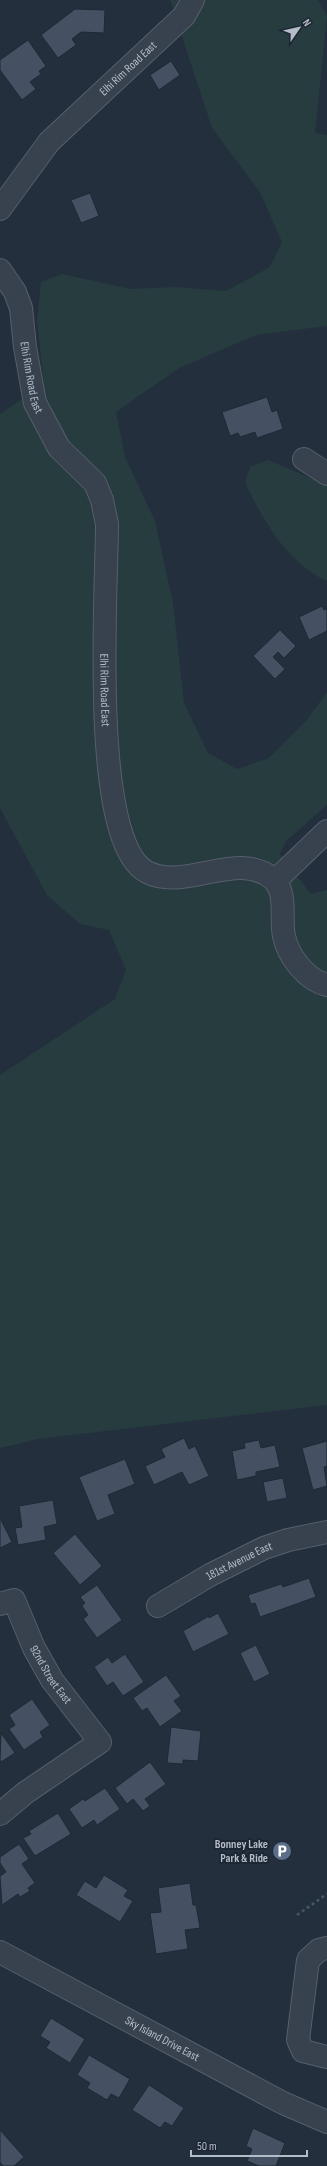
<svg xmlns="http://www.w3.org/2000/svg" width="327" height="2166" viewBox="0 0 327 2166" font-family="'Sofia Sans Condensed',sans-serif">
<rect width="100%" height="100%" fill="#242f3e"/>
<path fill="#263c3f" d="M170 0H318L327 16 315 133 327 135V326L256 335 179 368 116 412 125 457 155 521 173 603 184 703 208 753 237 769 269 758 306 721 327 692V805L286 841 280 854 311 894 327 890V1405L38 1439 0 1448V1075L115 999 126 970 109 930 80 924 47 895 0 808V414L44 384 37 321 41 282 62 274 131 289 175 287 226 291 270 267 282 242 260 192 212 128Z
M268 460 327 485V581C289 565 261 518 245 482L251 466Z"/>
<path fill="#455162" stroke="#1f2835" d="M75 9 105 10 104 33 81 32 72 39 76 45 58 58 41 35Z
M28 40 46 66 39 71 41 74 30 82 36 89 22 100 0 70V60Z
M171 61 180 75 159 90 150 75Z
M90 193 99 216 81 223 71 200Z
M267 397 272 412 277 410 283 429 257 438 255 432 240 437 238 433 230 436 222 412Z
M322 606 324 610 327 609V631L309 640 299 617Z
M280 630 296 646 284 658 278 652 273 657 285 669 275 679 253 656Z
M184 1438 189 1449 195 1446 209 1476 189 1485 182 1472 154 1485 145 1466 165 1457 161 1449Z
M259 1440 261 1448 275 1445 280 1467 256 1472V1476L237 1480 232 1451 245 1448 244 1443Z
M327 1441V1466L324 1467 327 1486 313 1490 302 1448Z
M125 1459 135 1484 108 1495 115 1514 97 1521 79 1477Z
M283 1478 287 1498 267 1502 263 1482Z
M53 1500 57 1524 44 1527 46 1540 18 1545 15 1528 22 1527 19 1506Z
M0 1518 12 1542 0 1548Z
M75 1534 102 1566 80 1585 53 1553Z
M309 1578 316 1597 260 1617 255 1603 251 1604 248 1595 281 1584 283 1587Z
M97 1585 122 1620 97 1638 83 1619 88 1615 82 1606 85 1603 80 1597Z
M218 1613 229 1634 193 1652 183 1631 209 1616V1618Z
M256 1645 270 1674 254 1682 240 1653Z
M125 1654 144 1682 123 1696 113 1682 107 1686 94 1667 108 1657 112 1663Z
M166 1675 181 1696 174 1701 182 1711 160 1727 147 1708 142 1711 133 1698Z
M32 1699 50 1725 40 1732 43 1737 24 1750 9 1729 15 1725 9 1715Z
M171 1727 201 1731 198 1761 183 1760V1764L167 1763Z
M1 1733 15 1753 1 1762 0 1760Z
M150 1762 166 1784 145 1799 150 1806 143 1811 133 1799 127 1804 115 1788Z
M105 1788 120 1809 97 1825 94 1820 82 1828 69 1809 83 1799 85 1801Z
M58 1813 71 1834 35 1856 23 1838 31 1834 29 1831Z
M19 1844 29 1859 22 1864 35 1883 28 1888 30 1891 20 1897 18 1894 2 1905 0 1876 6 1872 0 1863V1857Z
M104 1875 128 1890 124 1896 133 1901 120 1922 76 1895 85 1881 96 1888Z
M190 1883 193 1905H196L200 1928 185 1930 188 1949 156 1954 150 1913 161 1912 158 1888Z
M51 2018 85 2039 70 2063 46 2048 50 2042 40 2036Z
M89 2055 130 2079 119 2098 111 2094 107 2100 87 2088 90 2083 77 2075Z
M149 2085 184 2108 172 2126 165 2122 160 2128 132 2110Z
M253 2128 285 2143 276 2166H259L247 2161 252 2149 246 2146Z
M0 2130 24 2157 14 2166H3L0 2162Z"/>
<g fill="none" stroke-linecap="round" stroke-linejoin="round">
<g stroke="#565f6c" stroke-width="24">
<g id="minor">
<path id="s1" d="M0 209 49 142 184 16 193 0"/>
<path id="s2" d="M0 270 15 292 21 308 25 347 35 403 59 448 95 483 102 500 107 524C107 587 89 843 147 872 185 892 238 849 273 879 288 893 280 919 284 936 288 956 306 980 327 985"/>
<path d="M304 459 327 474"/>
<path d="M275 881 327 831"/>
<path id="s3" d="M0 1604 14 1600 34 1648 52 1680 100 1742 25 1793 0 1814"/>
<path id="s4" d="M158 1606 210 1575 264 1548 288 1540 327 1532"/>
<path d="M327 1948 319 1950 308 1960 298 2040 303 2051 327 2057"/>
<path id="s5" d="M0 1952 283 2103 327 2122"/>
</g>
</g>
<path stroke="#44595c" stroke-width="2.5" stroke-dasharray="3 3" stroke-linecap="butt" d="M297 1915 327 1894"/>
<use href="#minor" stroke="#38414e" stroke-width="22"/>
</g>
<defs>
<g id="parking-disc" transform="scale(1)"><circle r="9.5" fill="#5c6f8a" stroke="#1d2633"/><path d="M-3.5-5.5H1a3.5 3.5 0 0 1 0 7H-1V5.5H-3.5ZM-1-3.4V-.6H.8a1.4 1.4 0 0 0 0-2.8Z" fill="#fff"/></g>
</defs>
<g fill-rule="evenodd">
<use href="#parking-disc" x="282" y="1851"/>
</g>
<g text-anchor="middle" stroke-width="4" stroke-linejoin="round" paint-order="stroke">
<g font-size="12" fill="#b4bcc9" stroke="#1d2633">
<text dy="4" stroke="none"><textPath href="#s1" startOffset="191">Elhi Rim Road East</textPath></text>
<text dy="4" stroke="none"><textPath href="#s2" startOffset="114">Elhi Rim Road East</textPath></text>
<text dy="4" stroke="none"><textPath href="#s2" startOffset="450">Elhi Rim Road East</textPath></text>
<text dy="4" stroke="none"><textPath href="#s4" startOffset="93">181st Avenue East</textPath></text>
<text dy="4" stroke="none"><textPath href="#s3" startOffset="98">92nd Street East</textPath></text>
<text dy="4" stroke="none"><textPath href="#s5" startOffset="184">Sky Island Drive East</textPath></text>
</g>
<g font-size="12" font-weight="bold" fill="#b4bcc9" stroke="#1d2633" text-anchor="end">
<text x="268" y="1848">Bonney Lake<tspan x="268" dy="14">Park &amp; Ride</tspan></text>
</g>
</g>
<g transform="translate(299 28) rotate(56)" stroke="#1d2633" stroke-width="3" paint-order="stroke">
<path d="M0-3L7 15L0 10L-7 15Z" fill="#b4bcc9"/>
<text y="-6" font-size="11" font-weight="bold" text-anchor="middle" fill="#b4bcc9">N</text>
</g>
<path d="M191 2150v6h116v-6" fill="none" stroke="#b4bcc9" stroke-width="2"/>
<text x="197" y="2150" font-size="12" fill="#b4bcc9" stroke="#1d2633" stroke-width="3" paint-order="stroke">50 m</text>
</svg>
